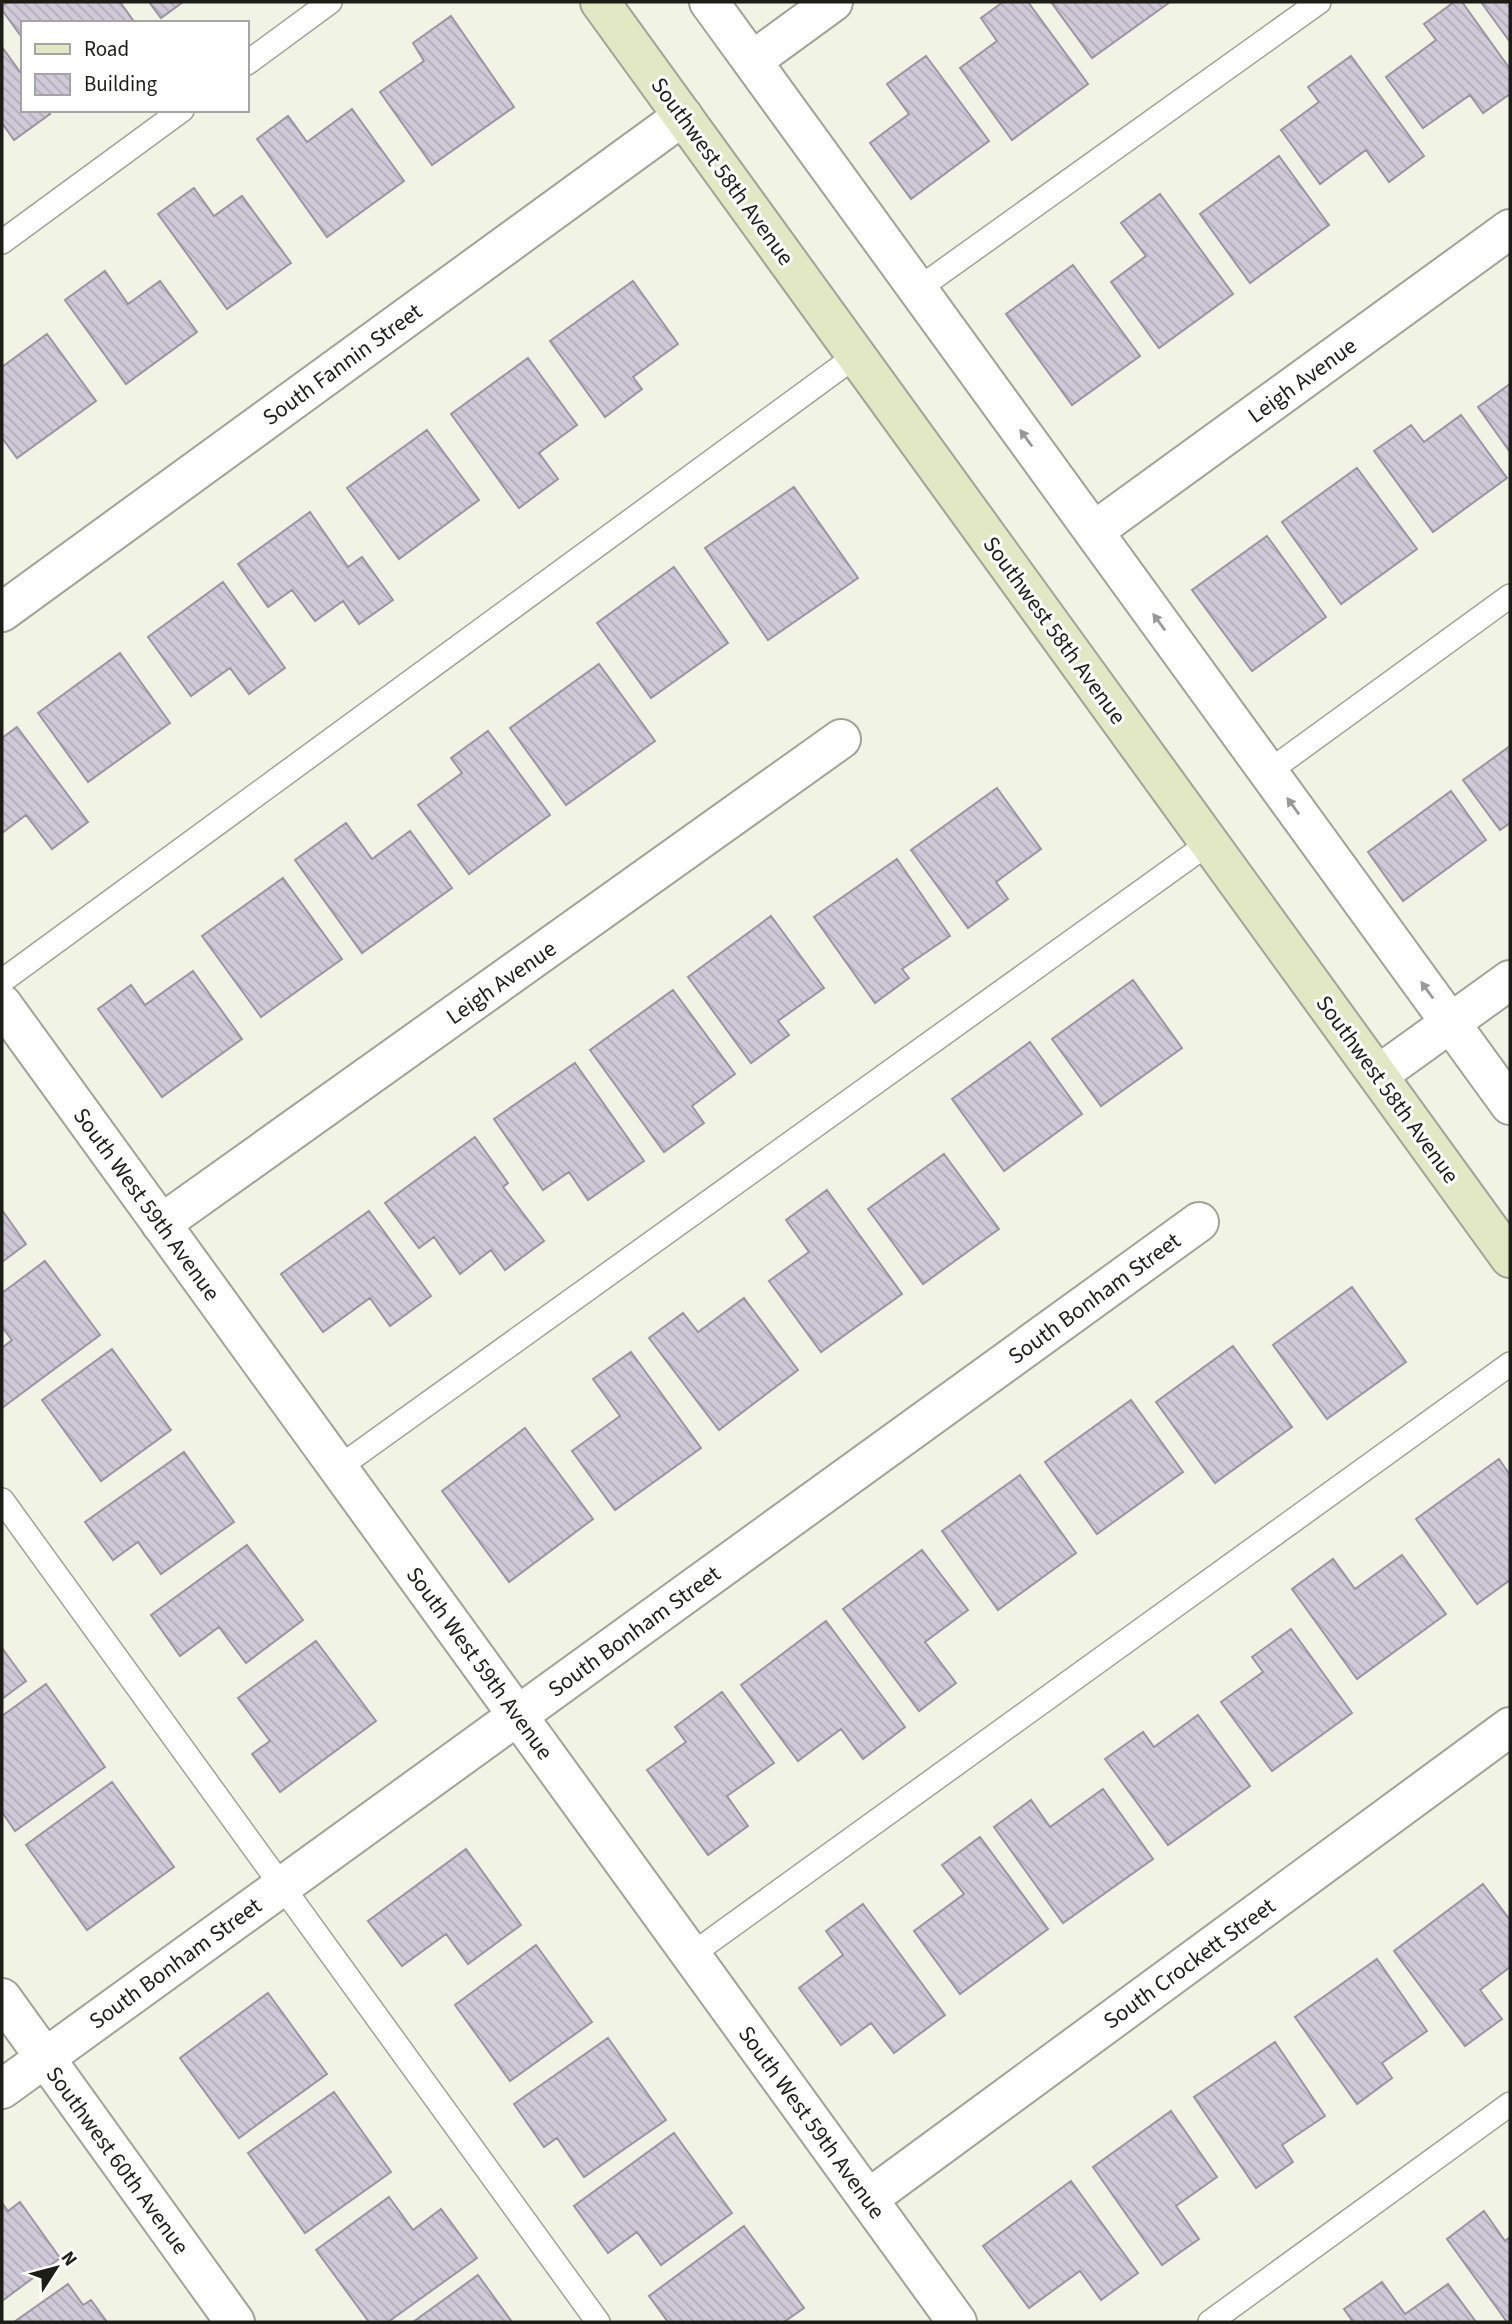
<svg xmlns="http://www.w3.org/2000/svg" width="1512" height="2324" viewBox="0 0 1512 2324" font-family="'Source Sans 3',sans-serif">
<defs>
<pattern id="building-back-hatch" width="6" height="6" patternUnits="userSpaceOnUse" patternTransform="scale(1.75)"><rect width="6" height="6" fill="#d0c9d8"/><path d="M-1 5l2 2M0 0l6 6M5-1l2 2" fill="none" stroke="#b2acb9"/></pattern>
</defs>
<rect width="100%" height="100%" fill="#f1f4e4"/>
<path fill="url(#building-back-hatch)" stroke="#9b95a3" stroke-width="2" d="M8 2H120L135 23H23V39L2 10V6Z
M149 2H183L161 18Z
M1003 2H1028L1088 84 1012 140 960 68 997 41 981 18Z
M1051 2H1170L1092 58Z
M1454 2H1462L1510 69V94L1483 113 1470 95 1423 128 1386 77 1436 40 1424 24Z
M1481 2H1510V42Z
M451 16 514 107 432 165 380 92 424 61 413 43Z
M2 47 23 76V110H47L50 114 14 140 2 123Z
M926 56 989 141 911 199 870 143 909 114 887 84Z
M1351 56 1424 156 1389 182 1366 150 1320 184 1281 130 1319 102 1308 87Z
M352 109 404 181 327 237 257 139 288 116 307 142Z
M1279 156 1329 225 1250 283 1200 214Z
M194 188 214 216 242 196 291 263 227 309 158 214Z
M1160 194 1233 294 1159 348 1111 282 1146 256 1121 223Z
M1073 265 1140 356 1072 405 1006 314Z
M105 271 128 304 160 281 197 332 126 384 65 300Z
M633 281 678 344 633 377 642 389 605 417 550 341Z
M47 334 96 401 17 458 2 438V367Z
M528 358 577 425 539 453 558 479 519 508 451 414Z
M1510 384V452L1478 407Z
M1461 415 1507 478 1433 532 1374 451 1411 425 1424 442Z
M427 430 479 500 399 559 347 488Z
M1357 468 1417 549 1341 604 1282 522Z
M794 487 858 578 768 640 705 548Z
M310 512 348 567 362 557 393 600 359 624 343 601 315 621 292 590 268 607 238 564Z
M1267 536 1326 617 1252 671 1192 590Z
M674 567 728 643 651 698 597 623Z
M223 582 285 668 249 694 230 668 191 696 148 637Z
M120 653 170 723 88 782 38 713Z
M599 664 655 741 566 805 510 728Z
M17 727 88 822 52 849 26 815 2 833V738Z
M488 731 550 815 469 874 418 805 462 773 451 758Z
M1510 746V823L1500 830 1463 780Z
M997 788 1041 849 996 882 1008 899 968 928 911 850Z
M1451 791 1486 840 1403 901 1368 852Z
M346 823 372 859 410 831 452 888 362 953 295 860Z
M897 859 950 936 902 969 909 978 875 1003 814 917Z
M283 878 342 959 261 1017 202 936Z
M771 916 824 988 778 1021 789 1035 751 1063 688 977Z
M193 971 242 1039 162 1097 98 1009 131 985 145 1005Z
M1133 980 1182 1048 1101 1106 1052 1039Z
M673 990 735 1074 692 1106 704 1123 664 1152 590 1050Z
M1030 1042 1082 1114 1004 1171 952 1099Z
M575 1063 644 1161 588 1200 569 1172 543 1190 494 1119Z
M475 1137 508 1183 503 1187 544 1241 505 1270 491 1250 460 1274 434 1237 419 1248 385 1203Z
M944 1154 999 1229 923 1284 868 1209Z
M827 1190 902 1294 821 1352 769 1281 809 1252 786 1220Z
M2 1210 26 1244 2 1262Z
M369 1211 431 1296 390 1326 370 1298 323 1332 281 1274Z
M45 1261 100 1335 2 1408V1348L12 1340 2 1327V1293Z
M1352 1287 1406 1362 1327 1419 1273 1345Z
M744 1298 798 1370 719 1430 649 1338 683 1313 698 1332Z
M1233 1346 1292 1427 1215 1483 1156 1402Z
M112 1349 171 1430 101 1481 42 1400Z
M631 1352 701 1448 615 1510 572 1451 620 1416 593 1379Z
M1131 1400 1183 1472 1097 1534 1045 1462Z
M525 1428 593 1519 509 1582 442 1491Z
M184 1452 234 1522 161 1574 138 1542 113 1560 85 1522Z
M1499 1459 1510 1475V1580L1477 1604 1416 1519Z
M1020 1475 1076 1553 998 1610 942 1531Z
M247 1545 303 1620 246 1663 219 1627 180 1656 151 1615Z
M922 1550 968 1610 925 1642 956 1683 919 1711 843 1609Z
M1402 1555 1446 1614 1357 1679 1292 1589 1333 1559 1355 1589Z
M826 1621 905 1727 863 1759 841 1729 798 1761 741 1685Z
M1291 1629 1352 1713 1272 1771 1221 1702 1263 1672 1252 1657Z
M316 1641 376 1721 280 1792 252 1754 270 1741 238 1698Z
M2 1648 26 1681 2 1699Z
M46 1684 105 1767 15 1831 2 1812V1716Z
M722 1692 774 1763 727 1796 748 1826 708 1855 647 1770 686 1742 675 1727Z
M1198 1715 1250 1786 1168 1845 1105 1759 1143 1732 1154 1747Z
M112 1782 174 1867 87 1930 26 1845Z
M1103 1789 1153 1859 1063 1923 994 1827 1031 1800 1050 1827Z
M980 1837 1048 1929 960 1994 914 1931 964 1894 942 1865Z
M466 1849 521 1925 468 1964 446 1934 402 1966 368 1921Z
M1483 1884 1510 1920V1967L1480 1990 1502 2019 1465 2046 1394 1951Z
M863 1904 945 2015 894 2053 871 2023 841 2045 799 1988 843 1955 826 1931Z
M536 1945 592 2022 510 2081 455 2005Z
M1377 1959 1427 2031 1382 2063 1392 2078 1357 2104 1295 2017Z
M268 1993 327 2074 239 2138 180 2058Z
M608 2038 666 2120 584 2177 557 2138 544 2147 514 2104Z
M1275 2042 1325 2116 1282 2145 1293 2162 1256 2188 1194 2097Z
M334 2092 391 2172 305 2233 248 2153Z
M1171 2111 1217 2177 1176 2206 1199 2239 1162 2265 1093 2167Z
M674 2133 732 2213 661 2265 637 2232 608 2253 574 2206Z
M1071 2181 1138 2273 1101 2300 1080 2271 1029 2308 983 2246Z
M389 2197 413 2230 441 2209 477 2258 388 2322H369L316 2250Z
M20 2202 60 2258 2 2301V2203L8 2211Z
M1484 2211 1505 2241 1510 2237V2322H1507L1447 2239Z
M744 2226 804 2308 784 2322H668L649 2296Z
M478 2275 512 2322H413Z
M1382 2282 1405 2314 1448 2284 1476 2322H1353L1344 2309Z
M68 2284 83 2305 91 2300 107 2322H14Z"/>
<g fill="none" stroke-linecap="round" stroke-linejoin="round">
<g stroke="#a0a395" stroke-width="26">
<path id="service" d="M247 63 330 2
M2 242 182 110
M918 289 1319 2
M1268 772 1510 596
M2 981 857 355
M338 1468 1209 843
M2 1500 598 2322
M691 1955 1510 1364
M1210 2322 1510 2104"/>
</g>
<g stroke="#a0a395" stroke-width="42">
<path id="minor" d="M709 2 1510 1105
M752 61 833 2
M1094 531 1510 229
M2 612 683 116
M161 1224 841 739
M2 1998 235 2322
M2 2089 1199 1222
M868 2199 1510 1727"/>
</g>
<g stroke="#a0a395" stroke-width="42">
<path id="tertiary" d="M2 1004 957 2322
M1378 1075 1510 980"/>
</g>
<g stroke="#a0a395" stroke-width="42">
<path id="secondary" d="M600 2 1510 1258"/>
</g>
<use href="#service" stroke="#fff" stroke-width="23"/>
<use href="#minor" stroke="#fff" stroke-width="38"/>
<use href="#tertiary" stroke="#fff" stroke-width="38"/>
<use href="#secondary" stroke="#e2e7c4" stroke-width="38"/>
</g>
<defs><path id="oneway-solid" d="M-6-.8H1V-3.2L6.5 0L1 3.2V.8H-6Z" transform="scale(1.75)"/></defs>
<g fill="#999997">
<use href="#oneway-solid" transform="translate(1026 438) rotate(-126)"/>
<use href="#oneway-solid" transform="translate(1159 622) rotate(-126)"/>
<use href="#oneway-solid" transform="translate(1293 806) rotate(-126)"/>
<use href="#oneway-solid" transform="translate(1427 990) rotate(-126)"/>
</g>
<g text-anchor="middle" stroke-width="6" stroke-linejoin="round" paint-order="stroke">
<g font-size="23" fill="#1c1d17" stroke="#fff">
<text transform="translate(723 171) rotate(54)" y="8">Southwest 58th Avenue</text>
<text transform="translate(342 364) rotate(-36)" y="8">South Fannin Street</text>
<text transform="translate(1302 380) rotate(-36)" y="8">Leigh Avenue</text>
<text transform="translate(1055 630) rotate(54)" y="8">Southwest 58th Avenue</text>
<text transform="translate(501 982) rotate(-35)" y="8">Leigh Avenue</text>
<text transform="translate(1388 1089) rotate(54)" y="8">Southwest 58th Avenue</text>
<text transform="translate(147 1204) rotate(54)" y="8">South West 59th Avenue</text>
<text transform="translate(1094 1298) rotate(-36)" y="8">South Bonham Street</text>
<text transform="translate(634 1631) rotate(-36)" y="8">South Bonham Street</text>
<text transform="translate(480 1663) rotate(54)" y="8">South West 59th Avenue</text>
<text transform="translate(175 1963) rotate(-36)" y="8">South Bonham Street</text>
<text transform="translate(1189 1963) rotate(-36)" y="8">South Crockett Street</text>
<text transform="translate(812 2122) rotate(54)" y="8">South West 59th Avenue</text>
<text transform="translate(118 2160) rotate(54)" y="8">Southwest 60th Avenue</text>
</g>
</g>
<rect width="1512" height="2324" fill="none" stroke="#1c1d17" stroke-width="7"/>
<rect x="21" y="21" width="228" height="91" fill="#ffffff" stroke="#a4a5a2" stroke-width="2"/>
<rect x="35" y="44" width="35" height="10" fill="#e2e7c4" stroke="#a4a5a2" stroke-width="2"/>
<text x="84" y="56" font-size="21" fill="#1c1d17">Road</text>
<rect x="35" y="74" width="35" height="21" fill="url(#building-back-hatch)" stroke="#a4a5a2" stroke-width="2"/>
<text x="84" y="91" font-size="21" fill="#1c1d17">Building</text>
<g transform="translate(56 2268) rotate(54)" stroke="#ffffff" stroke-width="5" paint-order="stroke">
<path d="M0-5L12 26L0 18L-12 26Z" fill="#1c1d17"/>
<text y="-10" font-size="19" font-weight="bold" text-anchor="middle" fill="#1c1d17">N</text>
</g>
</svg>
